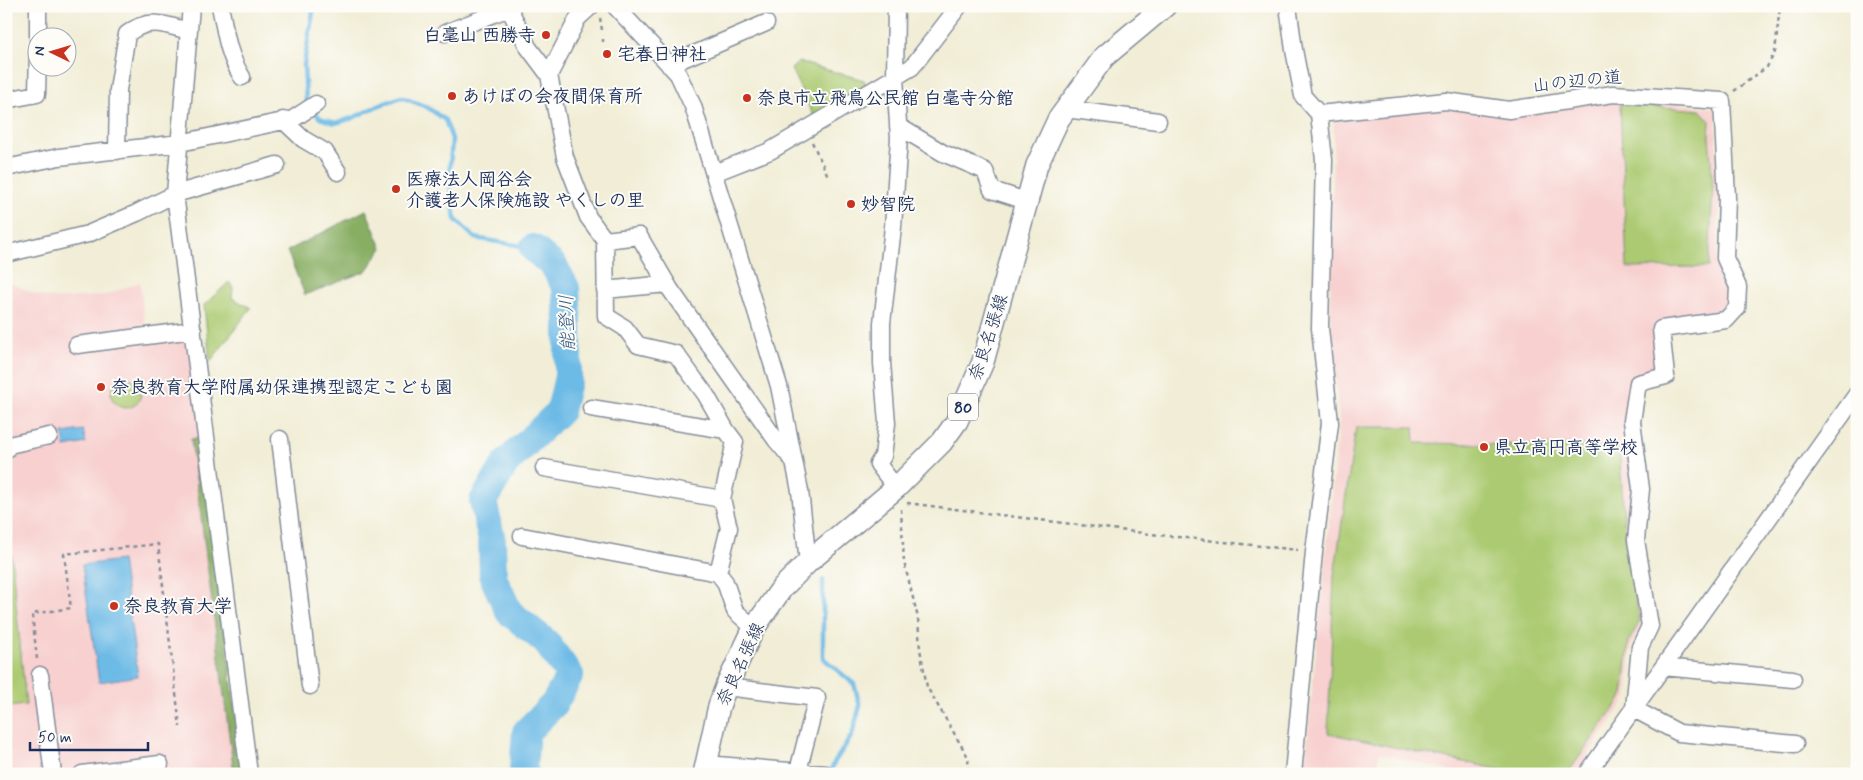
<svg xmlns="http://www.w3.org/2000/svg" width="1863" height="780" viewBox="0 0 1863 780" font-family="Mynerve,'Klee One',sans-serif">
<rect width="100%" height="100%" fill="#fdfcf7"/>
<filter id="ink" filterUnits="userSpaceOnUse"><feTurbulence type="fractalNoise" baseFrequency=".02" numOctaves="2"/><feDisplacementMap in="SourceGraphic" scale="10" xChannelSelector="R" yChannelSelector="G"/><feConvolveMatrix kernelMatrix="1 2 1 2 8 2 1 2 1" color-interpolation-filters="sRGB"/></filter>
<filter id="wash" filterUnits="userSpaceOnUse"><feTurbulence type="fractalNoise" baseFrequency=".0096" numOctaves="4" result="noise"/><feDisplacementMap in="SourceGraphic" scale="20" xChannelSelector="R" yChannelSelector="G"/><feGaussianBlur stdDeviation="1.12" result="paint"/><feColorMatrix in="noise" values="0 0 0 0 0 0 0 0 0 0 0 0 0 0 0 0 0 1.4 0 .05"/><feComposite in="paint" operator="in"/></filter>
<g filter="url(#wash)">
<rect width="100%" height="100%" fill="#f1edd6"/>
<path fill="#f7d0cf" d="M1613 99 1717 108 1716 140 1720 197 1716 264 1727 295 1726 305 1717 316 1654 327 1658 372 1633 381 1631 541 1645 621 1632 644 1627 697 1575 774H1463L1379 753 1376 774H1304L1339 422 1330 307 1334 117 1461 107Z
M6 281 37 295 59 299 106 295 140 282 146 336 188 330 243 774H6Z"/>
<path fill="#abca71" stroke="#637c68" d="M799 62 864 80 867 87 814 117 791 69Z
M1620 104 1700 110 1710 121 1709 137 1713 186 1709 267 1627 268Z
M229 282 233 287 232 298 251 308 210 362 204 305Z
M111 393a15 15 0 1 1 30 0a15 15 0 1 1-30 0Z
M1356 427H1414L1415 443 1619 446 1626 546 1640 621 1629 641 1623 696 1567 774H1520L1328 733 1334 576Z
M6 502 26 705 6 707Z"/>
<path fill="#88ae63" stroke="#526e60" d="M366 210 382 248 366 271 305 295 287 251Z
M202 438 243 774H234L191 439Z"/>
<path fill="#6cbae6" stroke="#4474a2" d="M83 430 86 443 65 447 63 433Z
M122 560 138 676 99 682 82 565Z"/>
<g fill="none" stroke-linecap="round" stroke-linejoin="round">
<path stroke="#6cbae6" stroke-width="4.5" d="M314 6 304 64 306 100 320 118 335 123 353 118 375 107 401 97 427 107 445 120 452 139 449 180 455 219 475 238 533 248
M823 580V658L854 684 860 706 852 735 834 763 830 774"/>
<path stroke="#6cbae6" stroke-width="28" d="M526 774 523 770 526 732 554 704 570 675 546 642 509 612 493 577 492 541 483 501 506 463 560 411 568 377V321L566 288 554 266 533 248"/>
</g>
</g>
<g filter="url(#ink)">
<g fill="none" stroke-linecap="round" stroke-linejoin="round">
<g stroke="#868e9a" stroke-width="19">
<path id="minor" d="M191 6 175 194 249 774
M220 6C226 33 227 53 242 77
M508 6 528 47 549 75 565 157 588 217 605 240 606 316 625 328 638 345 676 354 706 395 726 430
M615 6 678 74 693 106 779 386 800 491 808 562
M1288 6 1294 50 1303 96 1319 114 1324 160 1320 328 1330 423 1314 552 1293 774
M445 33 509 8
M38 38V6
M669 65 766 23
M549 75 578 18 591 6
M6 100 37 94 38 49
M1066 109 1158 121
M1319 114 1446 101 1509 110 1613 94 1722 101 1727 198 1725 258 1738 287 1737 308 1726 320 1661 329 1666 376 1638 383 1632 421 1641 489 1636 540 1650 626 1640 647 1634 709 1679 733 1795 744
M283 120 303 139 325 152 338 172
M898 126 943 153 985 171 992 190 1026 201
M117 151 118 90 127 34C148 17 164 24 188 31
M6 168 59 157 180 143 293 119 316 104
M714 173 770 151 912 67 959 6
M605 240 639 236 670 289 776 440 792 459
M6 254 88 234 137 213 175 194 277 165
M605 290 667 284
M77 345 193 330
M591 408 726 430 735 442 722 499
M280 439 310 686
M6 450 9 445 49 436
M544 468 722 499 729 528 718 573
M896 488 878 464 883 456 887 423 882 363V323L893 227 899 138 895 78 896 6
M522 536 718 573 725 582 735 611 754 628
M1663 667 1793 679
M40 675 53 774
M726 687 817 698 798 771
M705 764 826 774
M82 774 160 764
M1587 774 1857 394"/>
</g>
<g stroke="#868e9a" stroke-width="24">
<path id="major" d="M704 774 719 706 726 687 754 628 782 588 808 562 896 488 942 442 957 421 983 362 1037 165 1058 120 1104 57 1165 6"/>
</g>
<path stroke="#868e9a" stroke-width="2.5" stroke-dasharray="4 4" stroke-linecap="butt" d="M600 18 602 30
M603 39V42
M1734 91 1767 67 1775 52 1780 6
M812 142 828 176
M907 503 1150 534 1298 550
M901 509 904 562 918 618 920 649 927 687 968 757 969 774
M37 659 32 614 71 608 64 554 158 544 180 727"/>
<use href="#minor" stroke="#fff" stroke-width="16"/>
<use href="#major" stroke="#fff" stroke-width="21"/>
</g>
</g>
<g fill="#c8321e" stroke="#fdfcf7" stroke-width="2">
<circle cx="546" cy="35" r="5"/>
<circle cx="607" cy="54" r="5"/>
<circle cx="452" cy="96" r="5"/>
<circle cx="747" cy="98" r="5"/>
<circle cx="396" cy="189" r="5"/>
<circle cx="851" cy="204" r="5"/>
<circle cx="101" cy="387" r="5"/>
<circle cx="1484" cy="447" r="5"/>
<circle cx="114" cy="606" r="5"/>
</g>
<g text-anchor="middle" stroke-width="4" stroke-linejoin="round" paint-order="stroke">
<rect fill="#fdfcf7" stroke="#5f6c8c" stroke-width="1" x="948" y="393.5" width="30" height="27" rx="4"/>
<g font-size="16" font-weight="bold" fill="#1b2f5e">
<text x="963" y="413">80</text>
</g>
<g font-size="18" font-weight="bold" fill="#1b2f5e" stroke="#fdfcf7" text-anchor="start">
<text x="536" y="41" text-anchor="end">白毫山 西勝寺</text>
<text x="617" y="60">宅春日神社</text>
<text x="462" y="102">あけぼの会夜間保育所</text>
<text x="757" y="104">奈良市立飛鳥公民館 白毫寺分館</text>
<text x="406" y="185">医療法人岡谷会<tspan x="406" dy="21">介護老人保険施設 やくしの里</tspan></text>
<text x="861" y="210">妙智院</text>
<text x="111" y="393">奈良教育大学附属幼保連携型認定こども園</text>
<text x="1494" y="453">県立高円高等学校</text>
<text x="124" y="612">奈良教育大学</text>
</g>
<g font-size="18" fill="#1b2f5e" stroke="#fdfcf7">
<text transform="translate(1577 81) rotate(-6)" y="6">山の辺の道</text>
<text transform="translate(988 337) rotate(-72)" y="6">奈良名張線</text>
<text transform="translate(740 664) rotate(-65)" y="6">奈良名張線</text>
</g>
<g font-size="19" font-style="italic" fill="#335987" stroke="#fdfcf7">
<text transform="translate(566 323) rotate(-92)" y="7">能登川</text>
</g>
</g>
<rect width="1863" height="780" fill="none" stroke="#fdfcf7" stroke-width="25"/>
<g transform="translate(52 52) rotate(275)"><circle r="24" fill="#fdfcf7" stroke="#a3aaba"/>
<path d="M0-4L9 19L0 12L-9 19Z" fill="#c8321e"/>
<text y="-8" font-size="14" font-weight="bold" text-anchor="middle" fill="#1b2f5e">N</text>
</g>
<path d="M30 742v8h118v-8" fill="none" stroke="#1b2f5e" stroke-width="2.5"/>
<text x="38" y="742" font-size="15" fill="#1b2f5e" stroke="#fdfcf7" stroke-width="4" paint-order="stroke">50 m</text>
</svg>
